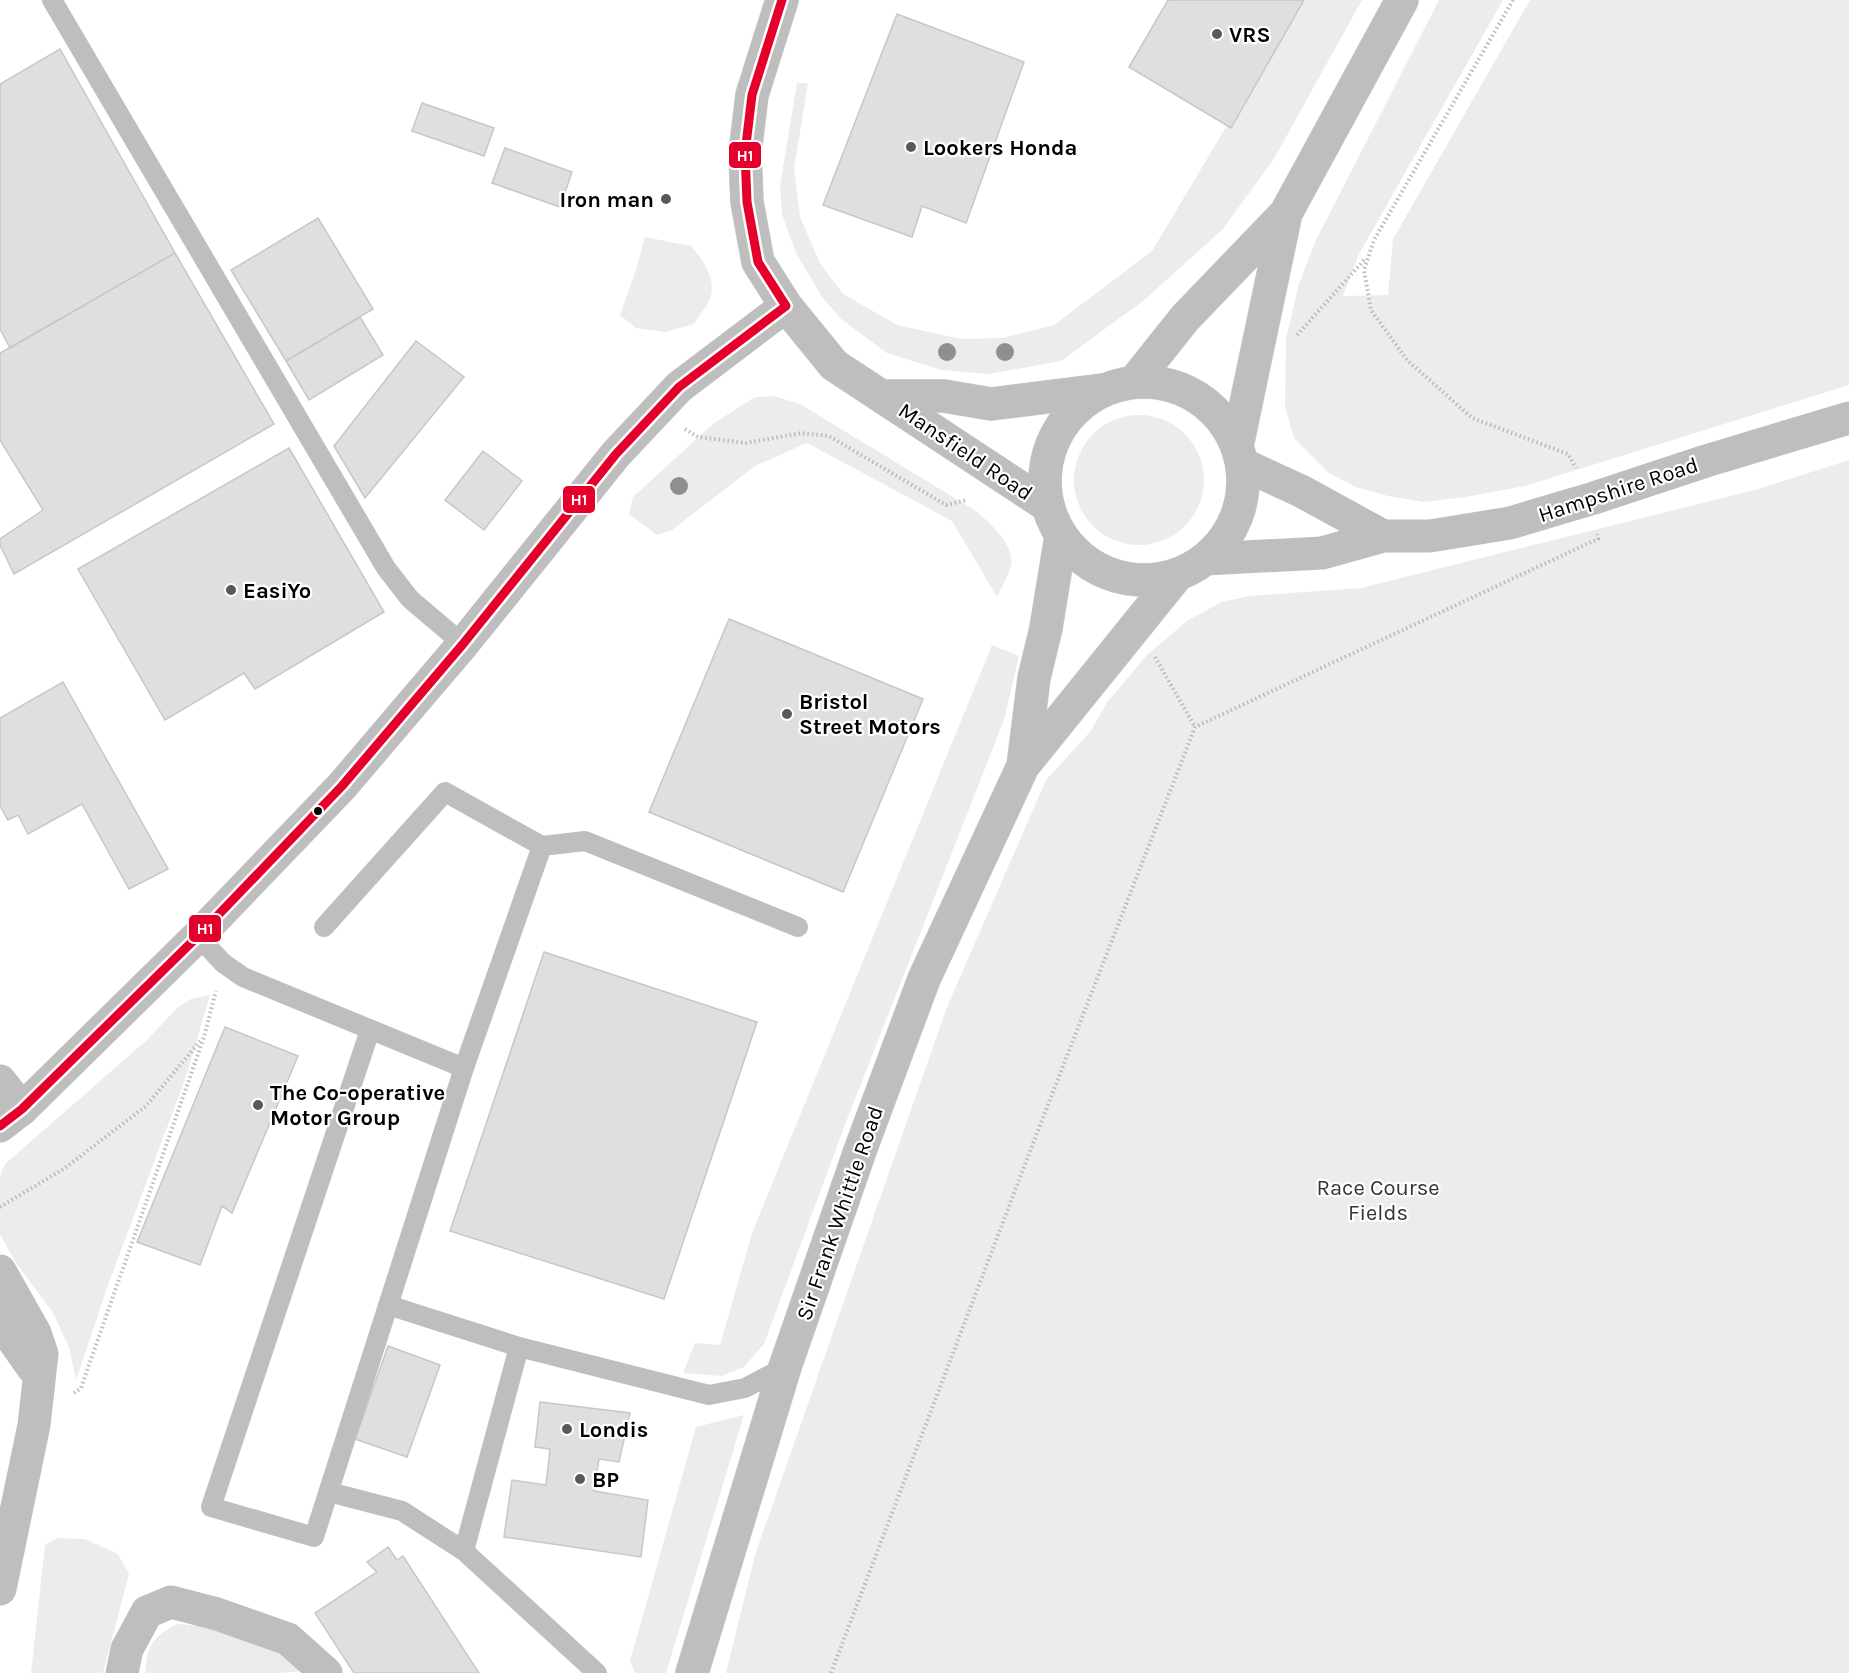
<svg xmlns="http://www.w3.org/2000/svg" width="1849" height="1673" viewBox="0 0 1849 1673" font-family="Karla,sans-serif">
<rect width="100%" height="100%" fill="#fff"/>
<path fill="#ececec" d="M1302 0H1362L1275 157 1223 229 1143 301 1061 361 989 374 942 370 887 353 841 319 822 297 796 253 782 214 780 186 797 83H808L794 169 800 217 820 263 843 294 897 325 961 339 1002 338 1054 325 1152 251Z
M1439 0H1503L1359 254 1343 296 1388 295 1393 239 1530 0H1849V385L1525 486 1465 497 1424 502 1388 496 1356 487 1329 473 1294 438 1285 407 1286 338 1299 284 1316 240Z
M645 237 691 246C703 260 717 279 710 299 706 307 699 316 694 324L665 332 636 328 620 315 636 270Z
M774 396 800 404 976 511C989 522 1016 546 1011 566 1008 576 1002 587 997 597L952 521 807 443 755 466 672 530 657 535 629 514 633 497 714 423 755 397Z
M1074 480a65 65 0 1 1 130 0a65 65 0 1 1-130 0Z
M1849 460V1673H726L755 1555 947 1007 1046 780 1090 732 1108 701 1147 655 1188 620 1222 602 1249 596 1361 588 1758 489Z
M992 645 1019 656 1004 720 846 1122 764 1344 744 1367 721 1376 683 1373 695 1343 720 1345 752 1233Z
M210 995 186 1077 108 1285 76 1380 69 1347 53 1313 14 1260 0 1234V1176L5 1164 147 1040 178 1007 191 999Z
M744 1415 666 1673H635L630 1661 696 1427Z
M57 1538 85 1539 118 1554 129 1574 103 1673H31L45 1545Z
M177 1624 212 1627 269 1644 301 1671 280 1673H145C147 1645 153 1637 177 1624Z"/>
<path fill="#dfdfdf" stroke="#c7c7c7" stroke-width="1.5" d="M1168 0H1304L1231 128 1129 67Z
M897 14 1024 62 966 223 922 206 912 237 823 205Z
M60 49 175 253 10 348 0 329V84Z
M422 103 494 128 484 156 412 131Z
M505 148 572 172 560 207 492 183Z
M318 218 373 309 286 361 231 270Z
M175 253 274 424 14 574 0 545V539L43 510 0 440V353Z
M360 317 383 355 309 400 286 361Z
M416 341 464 377 365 498 334 446Z
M289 448 384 612 255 689 244 673 165 720 78 569Z
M483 451 522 481 484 530 445 500Z
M729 619 923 699 843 892 649 812Z
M63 682 168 869 129 889 82 804 28 834 18 815 8 820 0 806V718Z
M544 952 757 1022 664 1299 450 1231Z
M225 1027 298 1056 232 1213 222 1206 200 1265 137 1242Z
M388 1346 440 1365 407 1457 355 1439Z
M540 1402 630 1413 619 1462 599 1459 594 1491 648 1500 641 1557 504 1537 512 1480 546 1485 550 1449 535 1447Z
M388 1547 397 1560 403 1556 479 1673H354L315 1613 377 1572 367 1562Z"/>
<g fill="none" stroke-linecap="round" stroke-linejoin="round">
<g stroke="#dbdbdb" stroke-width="34">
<path id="primary" d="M782 0 752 95 745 153 747 202 758 262 786 306 834 365 1048 506
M884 396H944L991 404 1102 390"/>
</g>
<g stroke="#dbdbdb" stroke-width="34">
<path id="trunk" d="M1134 382 1185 318 1286 213 1402 0
M1045 481a99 99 0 1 1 198 0a99 99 0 1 1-198 0Z
M1237 446 1286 213
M1023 766 1034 678 1046 628 1061 536
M692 1673 785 1367 861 1148 924 979 1023 766 1178 574"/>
</g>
<path stroke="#b9b9b9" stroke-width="4" stroke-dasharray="1.5 3" stroke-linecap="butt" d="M1513 0 1374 240 1364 270 1371 310 1407 360 1472 418 1568 454 1576 468
M1297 335 1366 258
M685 429 698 437 746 443 801 433 829 436 946 505 967 500
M1155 657 1195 727
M0 1207 65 1168 146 1106 201 1040
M74 1393 81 1388 204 1037 216 991
M831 1673 1032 1146 1195 727 1589 543 1598 539 1597 534"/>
<path stroke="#bebebe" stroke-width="20" d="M52 0 386 568 410 599 463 644
M324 927 445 792 542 846
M198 936 223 963 243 977 464 1068 314 1537 211 1507 370 1030
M464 1068 542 846 585 841 798 927
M388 1305 519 1347
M329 1492 402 1511 464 1551
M597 1673 464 1551 519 1347 709 1395 745 1388 785 1367"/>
<path stroke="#bebebe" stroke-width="33" d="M0 1081 22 1109
M122 1673 127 1649 147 1612 171 1602 217 1614 288 1639 326 1673"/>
<path stroke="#bebebe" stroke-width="33" d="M1242 464 1301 491 1383 536
M1206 559 1322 553 1383 536H1430L1510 523 1594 498 1706 461 1849 418
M0 1126 22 1109 198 936 342 786 463 644 616 454 679 387 786 306
M0 1271 35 1333 42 1354 34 1425 0 1589
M0 1321 33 1368"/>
<use href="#primary" stroke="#bebebe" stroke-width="33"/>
<use href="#trunk" stroke="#bebebe" stroke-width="33"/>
<g stroke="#fff" stroke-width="14">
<path id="bus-1" d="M782 0 752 95 745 153 747 202 758 262 786 306
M0 1126 22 1109 198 936 342 786 463 644 616 454 679 387 786 306"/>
</g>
<use href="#bus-1" stroke="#e4002b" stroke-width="9"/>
</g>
<g fill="#8f8f8f">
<circle cx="947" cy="352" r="9"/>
<circle cx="1005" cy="352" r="9"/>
<circle cx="679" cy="486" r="9"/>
</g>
<g fill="#595959" stroke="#fff" stroke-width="2">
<circle cx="1217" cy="34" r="6"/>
<circle cx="911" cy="147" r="6"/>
<circle cx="666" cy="199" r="6"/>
<circle cx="231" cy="590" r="6"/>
<circle cx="787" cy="714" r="6"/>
<circle cx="258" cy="1105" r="6"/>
<circle cx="567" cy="1429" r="6"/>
<circle cx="580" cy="1479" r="6"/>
</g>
<circle fill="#000" stroke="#fff" stroke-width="2" cx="318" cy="811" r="5"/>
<g text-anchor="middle" stroke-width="4.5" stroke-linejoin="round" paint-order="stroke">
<g font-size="22" font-weight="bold" fill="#000" stroke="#fff" text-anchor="start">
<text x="1229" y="42">VRS</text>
<text x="923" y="155">Lookers Honda</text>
<text x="654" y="207" text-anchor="end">Iron man</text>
<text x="243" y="598">EasiYo</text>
<text x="799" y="709">Bristol<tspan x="799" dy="25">Street Motors</tspan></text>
<text x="270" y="1100">The Co-operative<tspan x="270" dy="25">Motor Group</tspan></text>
<text x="579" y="1437">Londis</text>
<text x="592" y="1487">BP</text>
</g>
<g font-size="22" fill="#000" stroke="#fff">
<text transform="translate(966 451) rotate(34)" y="8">Mansfield Road</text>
<text transform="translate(1618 489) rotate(-18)" y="8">Hampshire Road</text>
<text transform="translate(839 1213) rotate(-71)" y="8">Sir Frank Whittle Road</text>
</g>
<g font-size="22" fill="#333" stroke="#fff">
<text x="1378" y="1195">Race Course<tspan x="1378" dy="25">Fields</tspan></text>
</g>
</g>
<g stroke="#fff" stroke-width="2">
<rect x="728" y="141" width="34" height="28" rx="6" fill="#e4002b"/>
<rect x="562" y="485" width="34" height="29" rx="6" fill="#e4002b"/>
<rect x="188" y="914" width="34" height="29" rx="6" fill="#e4002b"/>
</g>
<g font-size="16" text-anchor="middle" font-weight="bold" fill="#fff">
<text x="745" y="161">H1</text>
<text x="579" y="505">H1</text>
<text x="205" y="934">H1</text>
</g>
</svg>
